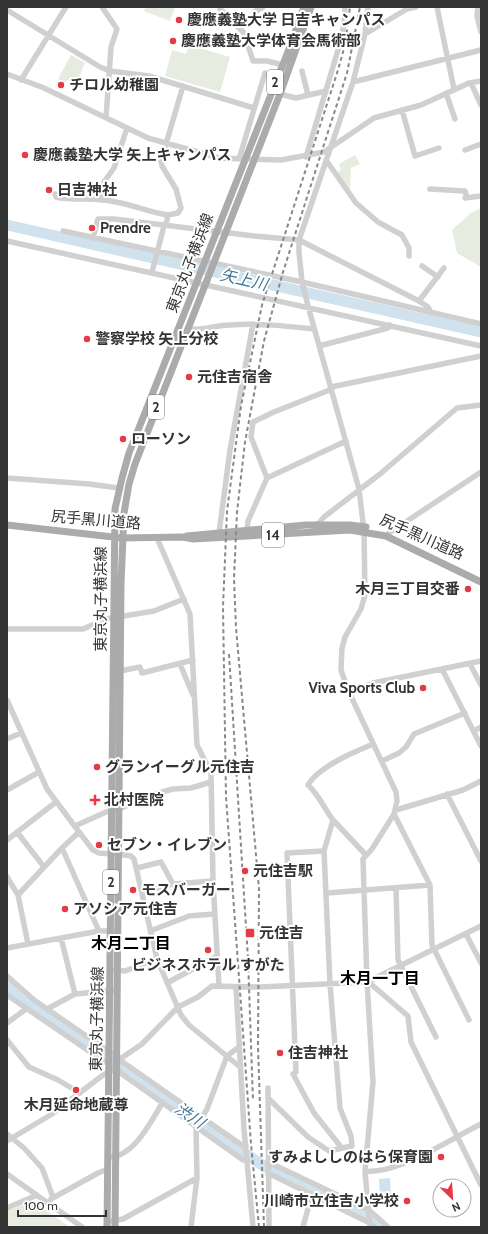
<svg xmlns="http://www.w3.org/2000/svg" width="488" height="1234" viewBox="0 0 488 1234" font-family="Cabin,'Noto Sans JP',sans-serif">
<rect width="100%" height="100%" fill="#fff"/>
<path fill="#e6ecdf" d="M146 7H175L170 21 144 11Z
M189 45 230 57 220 92 165 76 172 50 186 54Z
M71 55 85 63 76 84 67 80 65 82 58 79Z
M355 155 360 164 351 168 350 190 338 173 341 169 339 164Z
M481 208V267L457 253 452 230 471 213Z
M32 1201 70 1227H7V1211Z"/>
<path fill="#cfe2ee" d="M390 1178 391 1200H380L379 1179Z"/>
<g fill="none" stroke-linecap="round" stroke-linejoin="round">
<path stroke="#cfe2ee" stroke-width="11" d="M7 225 481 332
M7 986 20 999 265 1167 367 1214 382 1227"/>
<path stroke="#d0d0d0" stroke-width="5.5" d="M102 7 117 29 111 47 106 118
M368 7 365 34 353 82 299 240V252L302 282 308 306 359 489 364 531 365 595 361 609 345 637 342 648 341 670 348 690 396 792 397 801 394 814 372 849 363 859 367 982 373 1082 365 1172 370 1227
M437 7 454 89
M478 7 477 16 481 32
M220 9 244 33 253 61H267L283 65
M7 10 100 67 110 71 149 76 254 108
M254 12 263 7
M365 34 407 9 416 7
M302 71 308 95
M7 74 44 88 148 138 219 158 281 160 324 152 374 118 421 105 469 83 481 81
M21 80 66 7
M353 82 481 50
M471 83 481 105
M446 93 455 119
M280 94 296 98 326 91
M402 110 415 156 439 148
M465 150 481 144
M306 157 341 40 344 24 345 7
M239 159 265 73
M326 160 356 203 378 222 402 235 409 248V256
M430 189 465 191 467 198
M55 194 56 197 60 198C79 200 98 198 116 202 134 205 150 213 168 215L166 225 164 226 152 272
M465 198 481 196
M101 200 104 182 114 168 127 128
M168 215 178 213 181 208 176 189 162 166 161 161 183 86
M63 231 302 282 481 324
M93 238 98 219H114L254 236 299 240 419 301 428 307 431 313
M7 241 481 346
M422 266 438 277
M419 301 444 268
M187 329C202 331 216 325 230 325 258 323 286 326 314 329
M319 346 388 328 390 325
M331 387 481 356
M7 478 89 484 119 488
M267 478 346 441
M317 525 324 517 380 474 457 408 481 405
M247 531 248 521 267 478 251 437 253 422 274 412 332 389
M219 533 230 450 253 324
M389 533 481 472
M157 538 190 614 197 745 211 773 213 881 219 986
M7 629H83L106 619 154 611 184 599
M180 664 193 695
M470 664 481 685
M442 669 481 746
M120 671 140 667 142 673 193 660
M349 693 373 683 481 661
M7 700 47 789 79 832 93 850 99 853 125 855 131 856 134 859 157 959 181 1015 189 1025 240 1067
M474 731 481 727
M7 739 21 733
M382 761 399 753 406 747 414 734 465 713
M7 790 39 772
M447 794 481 861
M396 810 463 790 481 781
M394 814 430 885 432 945 469 1020
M333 820 366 855
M75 826 106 812 119 809 151 795 173 789 191 788 211 782
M17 832 44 867
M7 840 56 802
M62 848 99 931
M137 868 161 862 173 884
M7 877 18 895 28 944
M396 888 398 960 436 1037
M142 892 173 884 213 881
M327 893 430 885
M18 895 62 848 79 832
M150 931 189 916 214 914
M466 934 481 963
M61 938 75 994
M7 948 99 931H118
M115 970 125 971 157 959
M7 976 34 1000 111 1053
M367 982 372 985 408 1016 411 1042 481 1185
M167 983 217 956
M236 987 244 1129 253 1227
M7 995 102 1060 117 1068 122 1074 243 1160 247 1159
M47 1009 75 994 118 990
M7 1023 26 1009
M7 1040 29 1067 58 1080 80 1093
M119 1058 124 1063 243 1146H246
M118 1066 120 1059 142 1044 178 1007 198 997 212 986 261 987 367 982 481 926
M296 1072 287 853 324 851
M293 1074 314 1113 341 1147
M268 1088 269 1227
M268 1098 308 1137 329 1151 352 1146 351 1136 340 1108 330 984 324 851 333 820C324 808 319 795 308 785 318 767 354 752 373 744
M7 1134 24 1148 42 1168 53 1197
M7 1141 52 1114 103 1075 111 1071
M108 1157C134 1158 151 1121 163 1102
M268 1162 369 1210 388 1227
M365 1172C373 1171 382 1171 390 1168 422 1159 451 1139 481 1124
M7 1174 82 1227
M268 1175H272L370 1223 374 1227
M51 1199 98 1173 108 1169
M7 1208 37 1195
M112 1221 123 1219 197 1178
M191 1227 197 1178 196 1127 207 1109 227 1056 239 1047
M303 1227 312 1194"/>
<path stroke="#ababab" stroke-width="7" d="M7 525 122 538 183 537 193 539 350 530 386 536 481 582
M187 536 306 525H350L366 527
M107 1227 115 509 122 478 129 453 291 44 304 7
M115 1227 121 583 124 513 129 484 135 464 280 94 311 7"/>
<path stroke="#888" stroke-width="2" stroke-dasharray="4 3" stroke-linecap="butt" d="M229 654 248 959 253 1101
M259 1227 251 1144 226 797 223 607 227 511 241 406 262 305 338 70 345 45 350 7
M264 1227 258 1047 259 889 236 628 234 579 237 512 245 442 264 341 283 272 347 73 360 7"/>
</g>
<g fill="#e63946" stroke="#fff" stroke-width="1.5">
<circle cx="179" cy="20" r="4"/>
<circle cx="173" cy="41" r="4"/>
<circle cx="61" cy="85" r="4"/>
<circle cx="25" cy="155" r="4"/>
<circle cx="49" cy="190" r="4"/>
<circle cx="92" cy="228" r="4"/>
<circle cx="87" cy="339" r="4"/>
<circle cx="189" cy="377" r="4"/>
<circle cx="123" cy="439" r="4"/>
<circle cx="468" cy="589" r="4"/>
<circle cx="423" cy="688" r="4"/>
<circle cx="97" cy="767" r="4"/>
<path d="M93 794h4v4h4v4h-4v4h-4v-4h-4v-4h4z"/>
<circle cx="99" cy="845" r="4"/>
<circle cx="245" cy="871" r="4"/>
<circle cx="133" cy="890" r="4"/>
<circle cx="65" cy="909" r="4"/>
<rect x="245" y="928" width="10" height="10" rx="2"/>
<circle cx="208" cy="950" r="4"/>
<circle cx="280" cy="1053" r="4"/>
<circle cx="76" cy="1090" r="4"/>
<circle cx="441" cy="1157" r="4"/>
<circle cx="407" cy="1201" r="4"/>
</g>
<g text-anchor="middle" stroke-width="4" stroke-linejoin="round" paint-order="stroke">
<g fill="#fff" stroke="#707070" stroke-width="1">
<rect x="267" y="70" width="16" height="24" rx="3"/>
<rect x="148" y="395" width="16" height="24" rx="3"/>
<rect x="262" y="523" width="22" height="24" rx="3"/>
<rect x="103" y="870" width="16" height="24" rx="3"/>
</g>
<g font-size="14" font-weight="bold" fill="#333">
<text x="275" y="87">2</text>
<text x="156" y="412">2</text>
<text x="273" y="540">14</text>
<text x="111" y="887">2</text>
</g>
<g font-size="15" font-weight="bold" fill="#333" stroke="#fff" text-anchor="start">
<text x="187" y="25">慶應義塾大学 日吉キャンパス</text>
<text x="181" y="46">慶應義塾大学体育会馬術部</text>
<text x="69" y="90">チロル幼稚園</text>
<text x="33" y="160">慶應義塾大学 矢上キャンパス</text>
<text x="57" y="195">日吉神社</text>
<text x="100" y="233">Prendre</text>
<text x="95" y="344">警察学校 矢上分校</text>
<text x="197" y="382">元住吉宿舎</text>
<text x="131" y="444">ローソン</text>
<text x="460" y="594" text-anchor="end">木月三丁目交番</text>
<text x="415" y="693" text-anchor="end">Viva Sports Club</text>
<text x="105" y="772">グランイーグル元住吉</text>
<text x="104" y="805">北村医院</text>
<text x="107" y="850">セブン・イレブン</text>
<text x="253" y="876">元住吉駅</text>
<text x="141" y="895">モスバーガー</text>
<text x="73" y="914">アソシア元住吉</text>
<text x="259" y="938">元住吉</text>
<text x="208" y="970" text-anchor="middle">ビジネスホテル すがた</text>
<text x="288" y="1058">住吉神社</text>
<text x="76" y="1110" text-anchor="middle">木月延命地蔵尊</text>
<text x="433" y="1162" text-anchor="end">すみよししのはら保育園</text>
<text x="399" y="1206" text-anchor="end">川崎市立住吉小学校</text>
</g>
<g font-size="15" fill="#333" stroke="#fff">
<text transform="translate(190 263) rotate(-69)" y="5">東京丸子横浜線</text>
<text transform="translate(96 520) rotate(5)" y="5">尻手黒川道路</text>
<text transform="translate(422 537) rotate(24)" y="5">尻手黒川道路</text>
<text transform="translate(101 599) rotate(-90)" y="5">東京丸子横浜線</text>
<text transform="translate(97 1019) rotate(-89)" y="5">東京丸子横浜線</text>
</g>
<g font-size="16" font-style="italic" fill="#3f7597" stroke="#fff">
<text transform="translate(244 279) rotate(13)" y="6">矢上川</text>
<text transform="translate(190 1115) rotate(34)" y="6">渋川</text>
</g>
<g font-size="16" font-weight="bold" fill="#000" stroke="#fff">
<text x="131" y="949">木月二丁目</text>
<text x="380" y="984">木月一丁目</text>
</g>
</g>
<rect width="488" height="1234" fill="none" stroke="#333333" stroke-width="16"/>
<g transform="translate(452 1198) rotate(155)"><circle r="19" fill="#ffffff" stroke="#adadad"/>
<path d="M0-3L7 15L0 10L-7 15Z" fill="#e63946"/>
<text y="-6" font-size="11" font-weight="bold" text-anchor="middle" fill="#333333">N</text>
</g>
<path d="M18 1210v6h88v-6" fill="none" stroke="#333333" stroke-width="2"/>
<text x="24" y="1210" font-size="12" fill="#333333" stroke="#ffffff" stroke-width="3" paint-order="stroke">100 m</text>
</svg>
